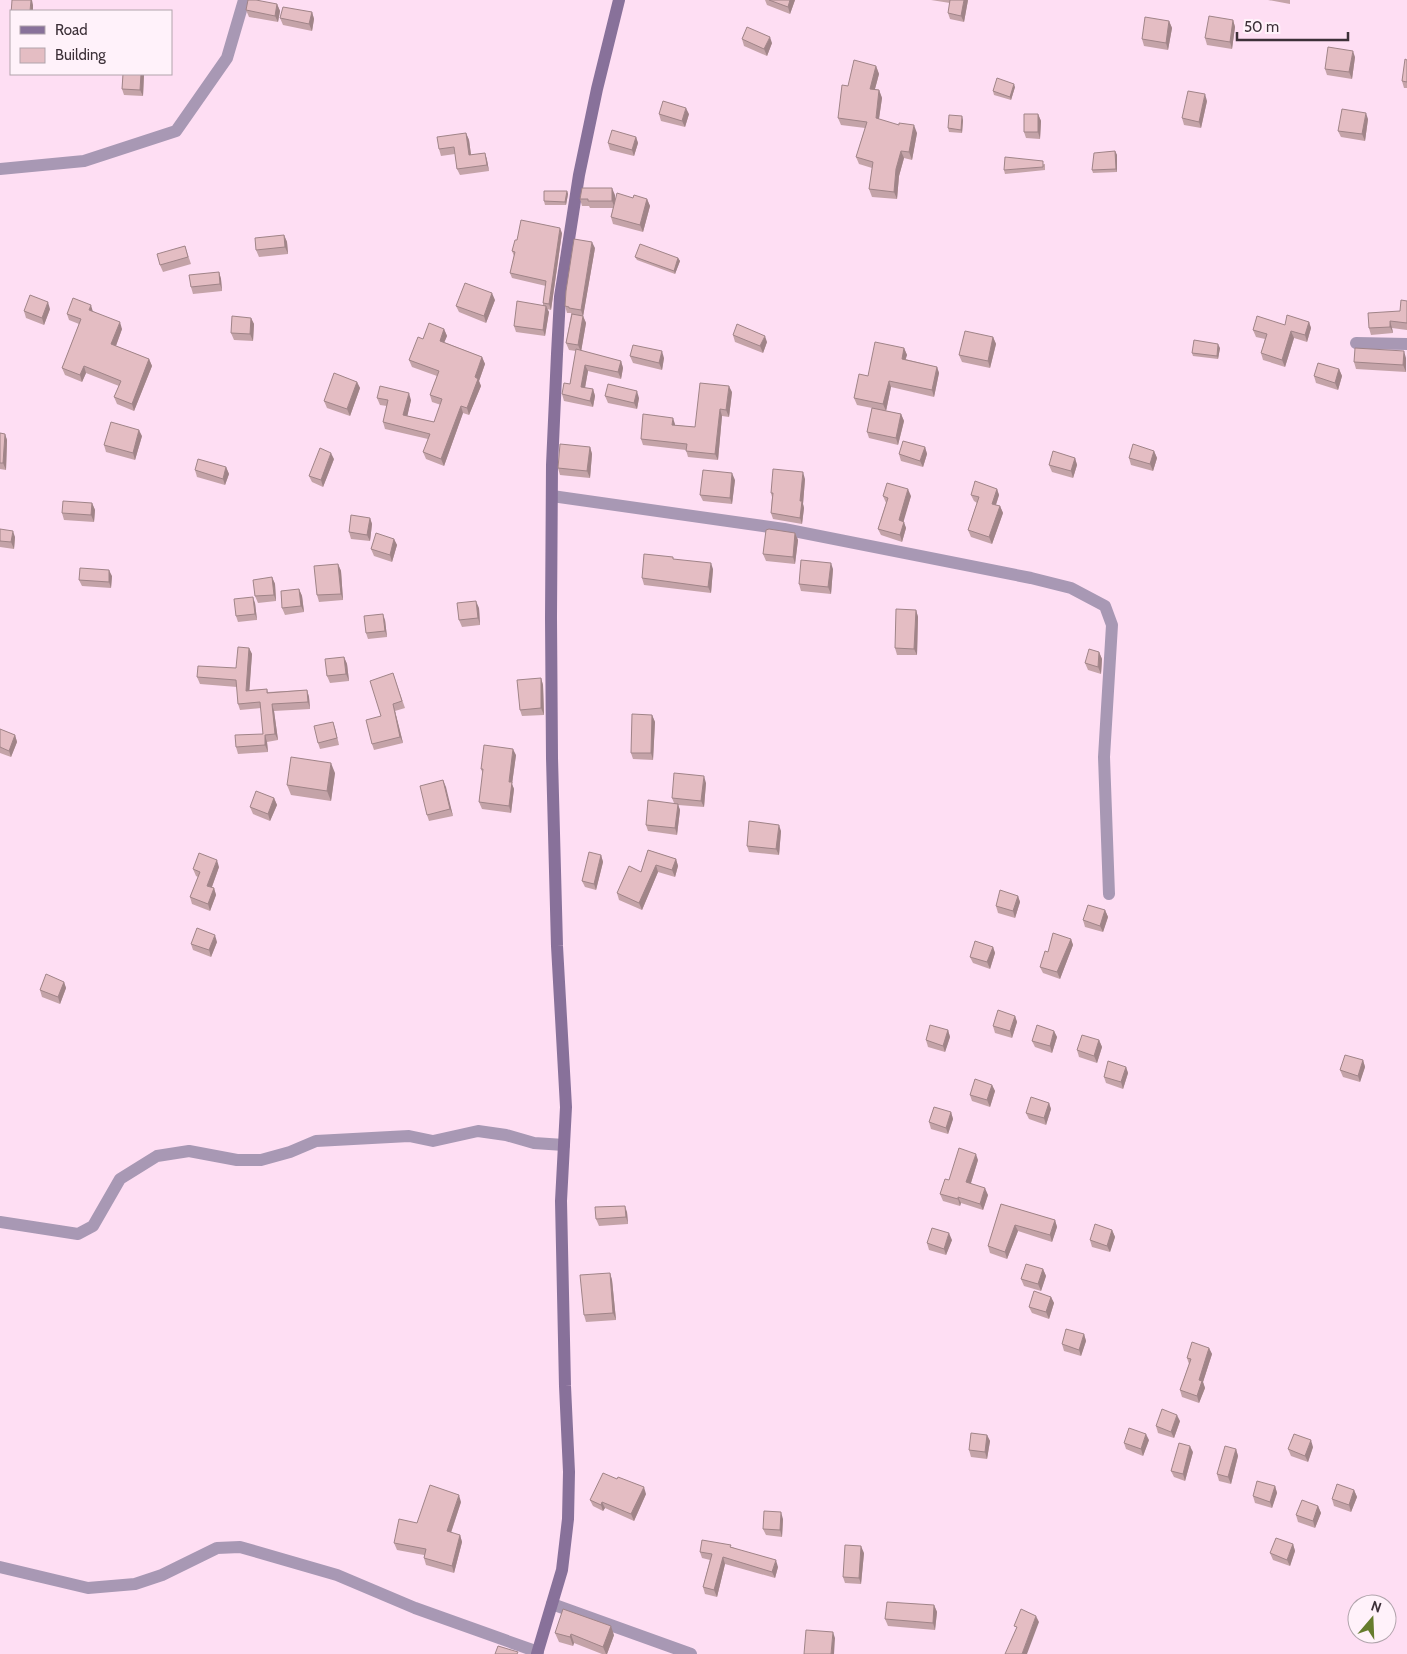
<svg xmlns="http://www.w3.org/2000/svg" width="1407" height="1654" viewBox="0 0 1407 1654" font-family="Cabin,sans-serif">
<rect width="100%" height="100%" fill="#fedef3"/>
<g fill="none" stroke-linecap="round" stroke-linejoin="round">
<path stroke="#a898b4" stroke-width="12" d="M0 169 84 161 176 131 227 58 244 0
M1356 343 1407 344
M552 496 784 529 1031 578 1071 588 1105 606 1112 625 1104 757 1109 894
M0 1222 78 1234 93 1226 120 1179 157 1156 189 1151 237 1160H261L290 1152 316 1141 409 1136 433 1141 478 1131 506 1135 534 1143 564 1145
M0 1567 88 1588 135 1584 162 1575 217 1548 240 1547 337 1575 415 1608 538 1652
M552 1604 691 1654"/>
<path stroke="#88719a" stroke-width="12" d="M537 1654 562 1570 568 1519 569 1472 565 1386 561 1201 566 1107 557 946 552 758 551 618 552 465 557 354 560 297 579 175 597 89 619 0"/>
</g>
<path fill="#c4a3a8" d="M765 0H795L790 14 767 5Z
M931 0H950V3Z
M968 0 964 22 950 19 948 13Z
M1268 0H1290V4Z
M277 4 280 11 278 22 249 17 246 10Z
M312 12 314 19 312 31 283 25 280 18Z
M1233 20 1235 27 1232 49 1207 45 1205 38Z
M1169 21 1172 28 1168 50 1144 46 1142 39Z
M742 39 772 43 767 56 744 46Z
M1355 57 1352 79 1327 75 1325 69Z
M1407 60V88H1404L1402 81Z
M876 66 879 74 875 89 879 90 882 98 879 119 917 133 912 160 904 158 899 176 897 199 872 197 869 189 872 168 859 164 856 157 865 128 841 125 838 118 848 86Z
M123 74H144L143 96 124 95 122 89Z
M1015 87 1011 100 994 95 993 91Z
M1207 101 1201 128 1184 125 1182 118Z
M659 114H689L685 127 661 121Z
M1038 114 1041 121 1040 139 1026 138 1024 132Z
M1368 119 1365 141 1341 137 1338 131Z
M963 120 962 133 949 132 948 128Z
M466 133 469 140 471 155 485 153 487 160 489 171 460 175 457 169 455 154 441 156 439 149Z
M636 137 638 143 634 156 610 150 608 143Z
M1115 151 1117 155V172L1093 173 1092 170Z
M1045 164V170L1005 174 1004 170Z
M567 191 568 194 566 205H545L544 201Z
M615 195V202L633 198 647 199 650 206 643 232 613 224 611 217 613 208H590L589 206H582L580 199Z
M562 233 551 310 547 309 549 312 545 336 516 332 514 326 543 305V303L546 286 512 278 510 273 514 256 512 251 517 240Z
M284 235 287 242 288 254 259 257 256 250Z
M185 246 191 264 163 272 160 265Z
M595 248 583 316 586 323 581 351 621 361 623 368 621 379 588 371 585 388 593 389 595 396 593 407 564 401 562 394 570 384 576 351 569 350 566 343 571 315V313H567L565 306Z
M635 257 678 258 680 261 675 274 637 260Z
M219 272 221 279 222 291 193 294 191 287Z
M495 300 486 323 459 312 456 306Z
M1407 301V330L1392 328 1393 333 1371 335 1369 328 1400 311Z
M50 309 44 325 26 318 24 311Z
M93 311 122 329 116 346 149 359 152 366 134 411 117 404 114 397 119 386 86 373 82 382 65 375 62 368 79 324 69 320 67 314Z
M251 318 254 324 253 341 234 340 231 333Z
M1309 322 1311 328 1307 342 1294 338 1285 367 1263 360 1261 353 1265 339 1256 337 1253 330Z
M444 329 447 336 444 342 482 357 485 364 479 381 481 386 469 415 463 413 444 466 426 459 423 452 428 439 385 429 383 422 387 406 380 405 377 398 411 400 407 416 434 422 441 405 432 402 430 395 437 376 412 367 409 360 423 339Z
M733 335 767 342 763 353 735 342Z
M993 337 996 344 990 368 962 362 959 355Z
M904 348 907 355 905 359 937 367 939 373 934 397 891 387 886 411 901 414 904 421 898 445 869 438 867 432 872 408 857 405 854 398 868 376Z
M1220 348 1218 359 1193 356 1192 353Z
M630 356 664 358 662 370 633 363Z
M1406 358V372L1356 369 1354 362Z
M1339 369 1342 376 1338 390 1316 383 1314 376Z
M357 382 360 388 350 416 327 408 324 401Z
M732 392 729 417 722 416 718 460 688 457 686 450 643 445 641 439 675 424V425L695 427Z
M605 396 639 398 637 409 608 403Z
M0 433 5 434 7 440 6 470 0 469Z
M142 436 135 460 106 452 104 445Z
M590 447 592 454 590 478 560 475 558 468Z
M925 447 927 454 923 467 901 461 899 454Z
M1154 451 1157 458 1153 471 1131 465 1129 458Z
M1075 458 1077 465 1073 478 1052 472 1049 465Z
M334 459 323 487 312 482 309 476Z
M226 467 229 474 225 485 197 477 195 470Z
M805 479 803 504 804 508 802 524 773 519 771 513 772 497 771 493Z
M735 480 732 504 703 501 700 495Z
M997 489 999 495 996 505 1000 506 1003 513 992 544 971 537 968 530 977 503 974 501 971 495Z
M883 496H911L903 521 906 528 902 542 881 535 878 529 886 503Z
M92 503 95 510 94 522 64 520 62 513Z
M370 518 372 524 370 541 351 539 349 532Z
M0 529 15 537 14 549 0 547Z
M795 533 798 540 795 564 766 561 763 554Z
M394 539 397 545 392 562 374 556 371 549Z
M338 564 341 571 343 600 319 602 317 595Z
M713 569 711 593 644 585 642 578Z
M833 569 831 594 801 591 799 584Z
M112 576 111 588 82 586 79 580Z
M272 577 275 584 276 601 258 603 255 596Z
M299 589 302 596 304 612 285 615 282 608Z
M255 603 257 620 238 622 236 616Z
M479 608 480 625 462 627 459 620Z
M916 610 918 617 917 655H897L895 648Z
M385 620 387 637 368 639 366 633Z
M249 648 252 654 249 690 267 689 268 692 307 690 309 697 310 709 274 711 278 740 267 742 268 752 238 754 236 747 263 734 261 708 240 710 238 704 237 687 200 684 197 677 236 668Z
M1099 652 1102 659 1101 674 1088 670 1085 663Z
M344 657 347 664 349 681 330 683 327 676Z
M393 673 405 708 395 711 403 743 374 750 372 744 381 716Z
M541 678 543 685 544 715 522 716 520 710Z
M652 715 655 722 653 760 633 759 631 753Z
M333 722 339 745 320 749 318 743Z
M0 729 15 735 17 742 11 757 0 753Z
M516 755 512 784 514 789 511 813 482 809 479 802 483 774 481 769Z
M335 773 331 801 291 795 287 785Z
M443 780 453 816 429 821 427 815Z
M706 783 704 807 678 805 680 810 677 835 648 831 646 825 674 803 672 798Z
M274 798 277 805 270 821 253 814 250 807Z
M781 831 779 855 749 852 747 846Z
M648 850 676 859 678 866 675 877 658 872 642 910 619 900 617 893 641 872Z
M601 855 603 862 596 890 585 887 582 881Z
M219 867 212 887 214 888 216 895 210 911 192 904 190 897 198 877 196 876 193 869Z
M1018 896 1020 902 1015 918 998 913 996 906Z
M1105 910 1108 917 1103 932 1085 927 1083 920Z
M1071 939 1073 945 1060 979 1043 973 1040 967Z
M217 942 211 957 193 950 191 944Z
M993 947 995 953 990 969 973 963 970 957Z
M64 982 66 988 60 1004 42 997 40 990Z
M1015 1016 1017 1022 1012 1038 995 1033 993 1026Z
M948 1030 950 1037 945 1052 928 1047 926 1040Z
M1054 1031 1057 1037 1052 1053 1035 1047 1032 1041Z
M1099 1040 1102 1047 1097 1063 1079 1057 1077 1050Z
M1363 1060 1365 1067 1360 1082 1343 1077 1340 1070Z
M1126 1067 1128 1073 1123 1089 1106 1083 1104 1077Z
M992 1085 995 1091 990 1107 972 1101 970 1095Z
M1049 1103 1051 1109 1046 1125 1029 1119 1026 1113Z
M951 1112 953 1119 948 1134 931 1129 929 1122Z
M978 1160 971 1183 988 1195 983 1210 961 1203 960 1206 943 1201 940 1194 949 1180Z
M1001 1204 1055 1220 1057 1227 1052 1242 1018 1231 1007 1259 990 1253 988 1246Z
M627 1212 628 1224 599 1226 596 1219Z
M1112 1230 1115 1237 1110 1252 1092 1247 1090 1240Z
M952 1240 946 1255 929 1250 927 1243Z
M1043 1269 1046 1276 1041 1291 1024 1286 1021 1279Z
M610 1273 612 1280 616 1320 586 1322 584 1315Z
M1051 1297 1054 1303 1049 1319 1032 1313 1029 1307Z
M1084 1334 1086 1341 1081 1356 1064 1351 1062 1344Z
M1209 1348 1212 1354 1203 1382 1205 1388 1199 1403 1182 1397 1180 1390 1189 1364 1187 1358Z
M1180 1421 1174 1438 1158 1433 1156 1426Z
M987 1435 990 1441 987 1459 971 1457 969 1450Z
M1149 1440 1143 1456 1126 1449 1124 1443Z
M1313 1447 1308 1462 1291 1456 1288 1449Z
M1236 1449 1238 1456 1231 1484 1219 1481 1217 1474Z
M1193 1452 1185 1481 1174 1477 1171 1471Z
M1275 1486 1277 1493 1272 1508 1255 1503 1253 1496Z
M1354 1490 1357 1497 1351 1512 1334 1506 1332 1499Z
M646 1494 634 1521 605 1508 603 1511 593 1506 590 1500Z
M461 1502 451 1533 460 1535 462 1542 454 1573 426 1565 424 1558V1555L397 1550 394 1543 417 1523Z
M1318 1506 1321 1513 1315 1528 1298 1522 1296 1515Z
M783 1519 782 1537 766 1535 763 1529Z
M1293 1544 1295 1551 1290 1566 1273 1560 1270 1553Z
M732 1547 778 1567 775 1578 725 1564 717 1597 705 1594 703 1587 710 1560 702 1558 700 1552Z
M864 1553 861 1584 845 1583 843 1577Z
M934 1605 937 1612 935 1630 888 1626 885 1619Z
M555 1633 614 1635 607 1654H602L574 1643 573 1646 559 1642Z"/>
<path fill="#a08488" d="M31 0H32L33 5V11H30Z
M790 0H795L790 14 788 7Z
M964 0H968L964 22 961 16Z
M277 4 280 11 278 22 275 16Z
M312 12 314 19 312 31 309 24Z
M1233 20 1235 27 1232 49 1230 42Z
M1169 21 1172 28 1168 50 1166 43Z
M770 37 772 43 767 56 764 49Z
M1353 51 1355 57 1352 79 1349 72Z
M876 66 879 74 873 96 870 89Z
M141 74H144L143 96 140 90Z
M1014 84 1015 87 1011 100 1010 97Z
M879 90 882 98 878 125 876 118Z
M1205 94 1207 101 1201 128 1199 122Z
M686 108 689 114 685 127 682 121Z
M1366 113 1368 119 1365 141 1362 134Z
M1038 114 1041 121 1040 139 1038 132Z
M962 116 963 120 962 133 961 130Z
M914 125 917 133 912 160 909 152Z
M466 133 469 140 472 162 469 155Z
M636 137 638 143 634 156 632 150Z
M901 151 904 158 899 176 897 199 894 192 896 169Z
M1115 151 1117 155V172L1116 169Z
M485 153 487 160 489 171 487 165Z
M612 188 615 195V208L612 201Z
M567 191 568 194 566 205 565 202Z
M647 199 650 206 643 232 640 225Z
M560 228 562 233 551 310 549 304Z
M284 235 287 242 288 254 285 247Z
M592 242 595 248 583 317 581 310Z
M678 258 680 261 675 274 674 271Z
M219 272 221 279 222 291 220 284Z
M492 293 495 300 486 323 484 316Z
M48 302 50 309 44 325 42 318Z
M91 305 93 312 89 310Z
M546 306 549 312 545 336 543 330Z
M583 316 586 323 581 352 578 345Z
M251 318 254 324 253 341 250 334Z
M1390 321 1392 328 1393 333 1390 327Z
M120 322 122 329 114 351 111 344Z
M1309 322 1311 328 1307 342 1305 335Z
M444 329 447 336 442 348 440 341Z
M1291 331 1294 338 1285 367 1282 360Z
M765 336 767 342 763 353 760 346Z
M993 337 996 344 990 368 988 361Z
M1218 344 1220 348 1218 359 1217 356Z
M904 348 907 355 904 365 902 359Z
M662 351 664 358 662 370 659 363Z
M1404 351 1406 358V372L1403 365Z
M482 357 485 364 479 381 481 386 469 415 467 408 475 377Z
M149 359 152 366 134 411 132 404Z
M621 361 623 368 621 379 618 372Z
M585 365 588 371 584 393 581 387Z
M84 366 86 373 82 382 80 375Z
M937 367 939 373 934 397 932 390Z
M1339 369 1342 376 1338 390 1335 383Z
M889 381 891 387 886 411 883 404Z
M357 382 360 388 350 416 347 409Z
M729 386 732 392 729 417 726 410Z
M593 389 595 396 593 407 590 401Z
M637 391 639 398 637 409 634 403Z
M409 393 411 400 406 422 403 415Z
M461 406 463 413 444 466 441 459Z
M720 409 722 416 718 460 715 454Z
M901 414 904 421 898 445 896 438Z
M673 418 675 424 674 431 672 425Z
M139 430 142 436 135 460 133 453Z
M5 434 7 440 6 470 3 463Z
M590 447 592 454 590 478 587 471Z
M925 447 927 454 923 467 920 461Z
M1154 451 1157 458 1153 471 1150 464Z
M331 453 334 459 323 487 321 480Z
M1075 458 1077 465 1073 478 1071 471Z
M226 467 229 474 225 485 223 479Z
M803 472 805 479 803 504 804 508 802 524 800 518V501Z
M732 473 735 480 732 504 730 498Z
M908 489 911 496 902 527 899 520Z
M997 489 999 495 994 510 992 504Z
M92 503 95 510 94 522 91 515Z
M1000 506 1003 513 992 544 989 537Z
M370 518 372 524 370 541 367 535Z
M904 522 906 528 902 542 900 535Z
M13 531 15 537 14 549 11 542Z
M795 533 798 540 795 564 793 557Z
M394 539 397 545 392 562 390 555Z
M711 563 713 569 711 593 708 587Z
M831 563 833 569 831 594 828 587Z
M338 564 341 571 343 600 341 594Z
M109 570 112 576 111 588 109 582Z
M272 577 275 584 276 601 274 595Z
M299 589 302 596 304 612 301 606Z
M253 597 255 603 257 620 255 614Z
M476 601 479 608 480 625 478 618Z
M916 610 918 617 917 655 914 649Z
M383 614 385 620 387 637 385 631Z
M249 648 252 654 249 697 246 691Z
M1099 652 1102 659 1101 674 1098 667Z
M344 657 347 664 349 681 346 674Z
M541 678 543 685 544 715 541 708Z
M307 690 309 697 310 709 308 702Z
M272 704 274 711 278 740 275 734Z
M393 704 395 711 403 743 400 737Z
M652 715 655 722 653 760 651 753Z
M333 722 335 728 339 745 337 738Z
M15 735 17 742 11 757 9 751Z
M265 735 267 742 268 752 265 745Z
M513 749 516 755 512 784 514 789 511 813 509 806V782Z
M331 763 335 773 331 801 327 791Z
M704 776 706 783 704 807 701 801Z
M443 780 446 787 453 816 450 809Z
M274 798 277 805 270 821 268 814Z
M678 804 680 810 677 835 675 828Z
M779 825 781 831 779 855 776 849Z
M601 855 603 862 596 890 594 884Z
M676 859 678 866 675 877 672 870Z
M217 860 219 867 210 892 207 886Z
M656 865 658 872 642 910 639 903Z
M214 888 216 895 210 911 208 904Z
M1018 896 1020 902 1015 918 1013 911Z
M1105 910 1108 917 1103 932 1100 926Z
M215 935 217 942 211 957 209 950Z
M1071 939 1073 945 1060 979 1057 972Z
M993 947 995 953 990 969 987 962Z
M64 982 66 988 60 1004 58 997Z
M1015 1016 1017 1022 1012 1038 1010 1031Z
M948 1030 950 1037 945 1052 943 1046Z
M1054 1031 1057 1037 1052 1053 1050 1046Z
M1099 1040 1102 1047 1097 1063 1094 1056Z
M1363 1060 1365 1067 1360 1082 1358 1076Z
M1126 1067 1128 1073 1123 1089 1121 1082Z
M992 1085 995 1091 990 1107 987 1100Z
M1049 1103 1051 1109 1046 1125 1044 1118Z
M951 1112 953 1119 948 1134 946 1128Z
M976 1154 978 1160 969 1189 966 1182Z
M985 1188 988 1195 983 1210 980 1204Z
M958 1197 961 1203 960 1206 958 1199Z
M625 1206 627 1212 628 1224 626 1217Z
M1055 1220 1057 1227 1052 1242 1050 1235Z
M1015 1225 1018 1231 1007 1259 1005 1252Z
M1112 1230 1115 1237 1110 1252 1107 1246Z
M949 1233 952 1240 946 1255 944 1249Z
M1043 1269 1046 1276 1041 1291 1038 1284Z
M610 1273 612 1280 616 1320 613 1313Z
M1051 1297 1054 1303 1049 1319 1046 1312Z
M1084 1334 1086 1341 1081 1356 1079 1350Z
M1209 1348 1212 1354 1203 1382 1205 1388 1199 1403 1197 1396 1199 1380Z
M1177 1415 1180 1421 1174 1438 1171 1432Z
M1146 1434 1149 1440 1143 1456 1141 1449Z
M987 1435 990 1441 987 1459 985 1452Z
M1311 1440 1313 1447 1308 1462 1305 1456Z
M1190 1446 1193 1452 1185 1481 1183 1474Z
M1236 1449 1238 1456 1231 1484 1228 1477Z
M1275 1486 1277 1493 1272 1508 1270 1502Z
M644 1487 646 1494 634 1521 631 1514Z
M1354 1490 1357 1497 1351 1512 1349 1505Z
M459 1495 461 1502 449 1538 447 1531Z
M602 1502 605 1508 603 1511 601 1505Z
M1318 1506 1321 1513 1315 1528 1313 1521Z
M781 1512 783 1519 782 1537 780 1530Z
M460 1535 462 1542 454 1573 452 1566Z
M1293 1544 1295 1551 1290 1566 1287 1560Z
M861 1546 864 1553 861 1584 859 1578Z
M723 1557 725 1564 717 1597 714 1590Z
M776 1560 778 1567 775 1578 772 1572Z
M934 1605 937 1612 935 1630 933 1623Z
M1036 1616 1039 1622 1027 1654H1022Z
M611 1626 614 1635 607 1654H606L603 1647Z
M833 1632 835 1638 834 1654H831Z
M571 1634 574 1643 573 1646 570 1637Z"/>
<path fill="#e4bdc3" stroke="#a08488" d="M12 0H31L30 11H11V14Z
M248 0H256L277 4 275 16 246 10Z
M769 0H790L788 7Z
M950 0H964L961 16 948 13Z
M283 7 312 12 309 24 280 18Z
M1209 16 1233 20 1230 42 1205 38Z
M1145 17 1169 21 1166 43 1142 39Z
M747 27 770 37 764 49 742 39Z
M1328 47 1353 51 1349 72 1325 69Z
M1405 59 1407 60V82L1402 81Z
M854 60 876 66 870 89 879 90 876 118 899 125V123L914 125 909 152 901 151 896 169 894 192 869 189 873 162 856 157 867 122 838 118 842 85 848 86Z
M123 74H141L140 90 122 89Z
M997 78 1014 84 1010 97 993 91Z
M1188 91 1205 94 1199 122 1182 118Z
M663 101 686 108 682 121 659 114Z
M1342 109 1366 113 1362 134 1338 131Z
M1024 114H1038V132H1024Z
M949 115 962 116 961 130 948 128Z
M612 130 636 137 632 150 608 143Z
M466 133 469 155 485 153 487 165 457 169 454 147 439 149 437 137Z
M1115 151 1116 169 1092 170 1094 153Z
M1005 157 1043 161V167L1004 170Z
M582 188H612V201H588V199H580Z
M544 191H567L565 202 544 201Z
M617 193 633 198 634 195 647 199 640 225 611 217Z
M521 220 560 228 549 304 543 303 546 281 510 273 515 252 512 251 515 240H517Z
M284 235 285 247 256 250 255 238Z
M574 239 592 242 581 310 569 308V307L565 306 566 291Z
M640 244 678 258 674 271 635 257Z
M185 246 188 257 160 265 157 254Z
M219 272 220 284 191 287 189 275Z
M465 283 492 293 484 316 456 306Z
M30 295 48 302 42 318 24 311Z
M73 298 91 305 89 310 120 322 111 344 149 359 132 404 114 397 121 381 84 366 80 375 62 368 81 319 67 314Z
M1401 300 1407 301V323L1390 321V327L1369 328 1368 313 1400 311Z
M517 301 546 306 543 330 514 326Z
M572 314 583 316 578 345 566 343Z
M1287 315 1309 322 1305 335 1291 331 1282 360 1261 353 1267 334 1253 330 1257 316 1285 325Z
M232 316 251 318 250 334 231 333Z
M429 323 444 329 440 341 482 357 475 377 478 379 467 408 461 406 441 459 423 452 430 434 383 422 388 400 377 398 380 386 409 393 403 415 434 422 442 399 430 395 439 371 409 360 418 337 423 339Z
M737 324 765 336 760 346 733 335Z
M965 331 993 337 988 361 959 355Z
M1194 340 1218 344 1217 356 1192 353Z
M875 342 904 348 902 359 937 367 932 390 889 381 883 404 854 398 859 374 868 376Z
M633 345 662 351 659 363 630 356Z
M1355 348 1404 351 1403 365 1354 362Z
M576 349 621 361 618 372 585 365 581 387 593 389 590 401 562 394 564 383 570 384Z
M1318 363 1339 369 1335 383 1314 376Z
M334 373 357 382 347 409 324 401Z
M700 383 729 386 726 410 720 409 715 454 686 451 687 444 641 439 643 414 673 418 672 425 695 427Z
M608 384 637 391 634 403 605 396Z
M872 408 901 414 896 438 867 432Z
M111 422 139 430 133 453 104 445Z
M0 433 5 434 3 463H0Z
M903 441 925 447 920 461 899 454Z
M560 444 590 447 587 471 558 468Z
M1133 444 1154 451 1150 464 1129 458Z
M320 448 331 453 321 480 309 476Z
M1053 451 1075 458 1071 471 1049 465Z
M198 459 226 467 223 479 195 470Z
M773 469 803 472 800 501H802L800 518 771 513 773 493H771Z
M703 470 732 473 730 498 700 495Z
M975 481 997 489 992 504 1000 506 989 537 968 530 979 497 971 495Z
M887 483 908 489 899 520 904 522 900 535 878 529 888 498 883 496Z
M63 501 92 503 91 515 62 513Z
M351 515 370 518 367 535 349 532Z
M0 529 13 531 11 542 0 541Z
M769 529 795 533 793 557 763 554 766 530Z
M376 533 394 539 390 555 371 549Z
M644 554 673 557V559L711 563 708 587 642 578Z
M801 560 831 563 828 587 799 584Z
M338 564 341 594 317 595 314 566Z
M80 568 109 570V582L79 580Z
M272 577 274 595 255 596 253 580Z
M299 589 301 606 282 608 281 591Z
M253 597 255 614 236 616 234 599Z
M476 601 478 618 459 620 457 603Z
M896 609 916 610 914 649 895 648Z
M383 614 385 631 366 633 364 616Z
M238 647 249 648 246 691 267 689V693L307 690 308 702 272 704 275 734 265 735V745L236 747 235 735 263 734 260 702 238 704 236 680 197 677 198 666 236 668Z
M1089 649 1099 652 1098 667 1085 663Z
M344 657 346 674 327 676 325 659Z
M393 673 402 701 393 704 400 737 372 744 366 720 381 716 370 681Z
M541 678V708L520 710 517 680Z
M632 714 652 715 651 753H631Z
M333 722 337 738 318 743 314 726Z
M0 729 15 735 9 751 0 747Z
M484 745 513 749 509 782H512L509 806 479 802 483 769H481Z
M291 757 331 763 327 791 287 785Z
M674 773 704 776 701 801 672 798Z
M443 780 450 809 427 815 420 786Z
M256 791 274 798 268 814 250 807Z
M648 800 678 804 675 828 646 825Z
M749 821 779 825 776 849 747 846Z
M648 850 676 859 672 870 656 865 639 903 617 893 629 866 641 872Z
M589 852 601 855 594 884 582 881Z
M199 853 217 860 207 886 214 888 208 904 190 897 200 872 193 869Z
M1000 890 1018 896 1013 911 996 906Z
M1088 905 1105 910 1100 926 1083 920Z
M197 928 215 935 209 950 191 944Z
M1053 933 1071 939 1057 972 1040 967 1045 951 1048 952Z
M975 941 993 947 987 962 970 957Z
M46 974 64 982 58 997 40 990Z
M998 1010 1015 1016 1010 1031 993 1026Z
M930 1025 948 1030 943 1046 926 1040Z
M1037 1025 1054 1031 1050 1046 1032 1041Z
M1082 1035 1099 1040 1094 1056 1077 1050Z
M1345 1055 1363 1060 1358 1076 1340 1070Z
M1108 1061 1126 1067 1121 1082 1104 1077Z
M975 1079 992 1085 987 1100 970 1095Z
M1031 1097 1049 1103 1044 1118 1026 1113Z
M934 1107 951 1112 946 1128 929 1122Z
M959 1148 976 1154 966 1182 985 1188 980 1204 958 1197V1199L940 1194 945 1179 949 1180Z
M1001 1204 1055 1220 1050 1235 1015 1225 1005 1252 988 1246Z
M625 1206 626 1217 596 1219 595 1207Z
M1095 1224 1112 1230 1107 1246 1090 1240Z
M932 1228 949 1233 944 1249 927 1243Z
M1026 1264 1043 1269 1038 1284 1021 1279Z
M610 1273 613 1313 584 1315 580 1275Z
M1034 1291 1051 1297 1046 1312 1029 1307Z
M1066 1329 1084 1334 1079 1350 1062 1344Z
M1192 1342 1209 1348 1199 1380 1202 1381 1197 1396 1180 1390 1191 1359 1187 1358Z
M1162 1409 1177 1415 1171 1432 1156 1426Z
M1129 1428 1146 1434 1141 1449 1124 1443Z
M971 1433 987 1435 985 1452 969 1450Z
M1294 1434 1311 1440 1305 1456 1288 1449Z
M1179 1443 1190 1446 1183 1474 1171 1471Z
M1225 1446 1236 1449 1228 1477 1217 1474Z
M603 1473 617 1479 618 1477 644 1487 631 1514 602 1502 601 1505 590 1500Z
M1257 1481 1275 1486 1270 1502 1253 1496Z
M1337 1484 1354 1490 1349 1505 1332 1499Z
M430 1485 459 1495 447 1531 460 1535 452 1566 424 1558 426 1549 394 1543 399 1519 417 1523Z
M1302 1500 1318 1506 1313 1521 1296 1515Z
M764 1511 781 1512 780 1530 763 1529Z
M1276 1538 1293 1544 1287 1560 1270 1553Z
M702 1540 731 1545 730 1547 776 1560 772 1572 723 1557 714 1590 703 1587 712 1554 700 1552Z
M845 1545 861 1546 859 1578 843 1577Z
M887 1602 934 1605 933 1623 885 1619Z
M563 1609 611 1626 603 1647 571 1634 570 1637 555 1633Z
M1021 1609 1036 1616 1022 1654H1005L1017 1627 1014 1626Z
M806 1630 833 1632 831 1654H804Z
M498 1646 518 1652 517 1654H495Z"/>
<rect x="10" y="10" width="162" height="65" fill="#fff2fa" stroke="#b1a4ac"/>
<rect x="20" y="26" width="25" height="8" fill="#88719a" stroke="#b1a4ac"/>
<text x="55" y="35" font-size="15" fill="#3c3038">Road</text>
<rect x="20" y="48" width="25" height="15" fill="#e4bdc3" stroke="#b1a4ac"/>
<text x="55" y="60" font-size="15" fill="#3c3038">Building</text>
<g transform="translate(1372 1619) rotate(19)"><circle r="24" fill="#fff2fa" stroke="#b1a4ac"/>
<path d="M0-4L9 19L0 12L-9 19Z" fill="#667c2d"/>
<text y="-8" font-size="14" font-weight="bold" text-anchor="middle" fill="#3c3038">N</text>
</g>
<path d="M1237 32v8h111v-8" fill="none" stroke="#3c3038" stroke-width="2.5"/>
<text x="1244" y="32" font-size="15" fill="#3c3038" stroke="#fff2fa" stroke-width="4" paint-order="stroke">50 m</text>
</svg>
